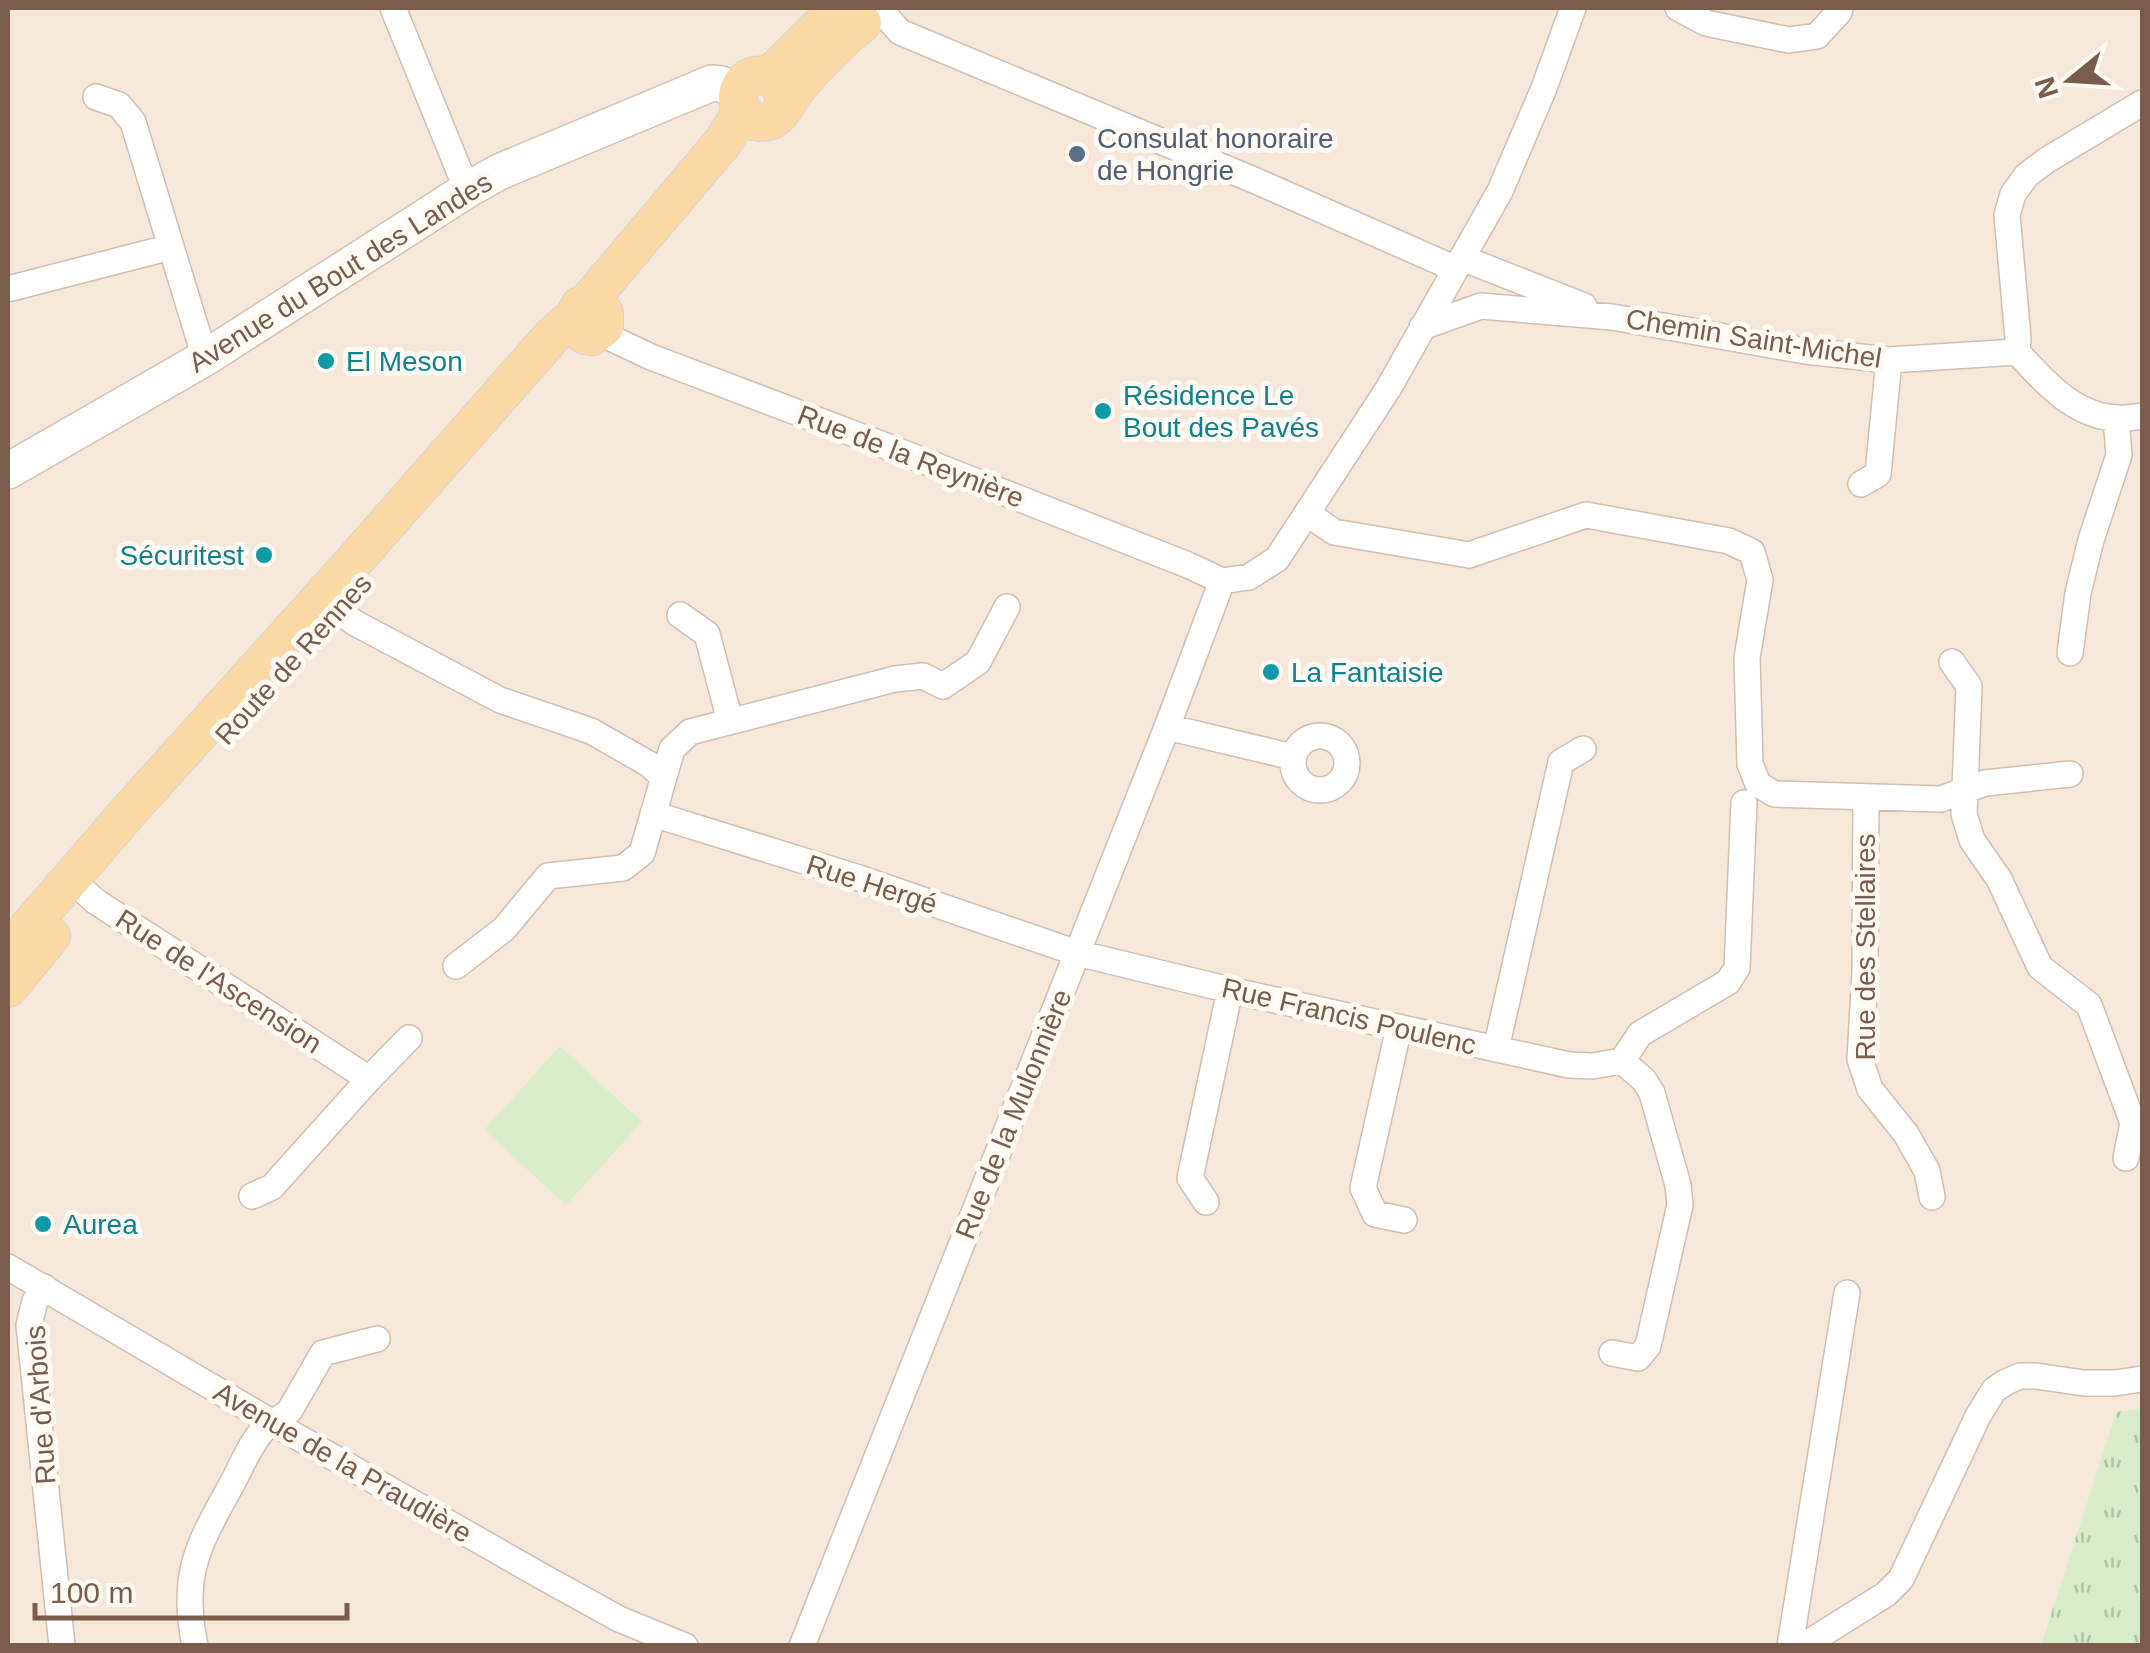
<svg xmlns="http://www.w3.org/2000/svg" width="2150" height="1653" viewBox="0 0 2150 1653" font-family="Helvetica,sans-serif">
<defs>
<pattern id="park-tufts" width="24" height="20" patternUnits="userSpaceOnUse" patternTransform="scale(2.5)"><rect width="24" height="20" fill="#d8ecc9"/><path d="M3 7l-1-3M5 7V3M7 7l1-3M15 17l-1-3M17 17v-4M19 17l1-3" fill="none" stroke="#b4c2a5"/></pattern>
</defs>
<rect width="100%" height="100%" fill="#fdf6ec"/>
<path fill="#f5e8da" d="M8 8H2142V1408L2116 1412 2041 1645 8 1646Z"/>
<path fill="url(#park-tufts)" d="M2142 1408V1645H2041L2116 1412Z"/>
<path fill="#d8ecc9" d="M560 1046 642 1122 566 1205 484 1130Z"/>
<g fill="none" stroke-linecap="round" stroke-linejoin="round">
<g stroke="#d1beb0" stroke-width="28">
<path id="street" d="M393 8 467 190
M1678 8 1706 23 1789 40 1817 36 1839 12 1840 8
M884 14 900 32 1256 181 1456 269
M96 97 119 105 133 122 205 358
M1462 258 1584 306
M8 289 171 247
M604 327 613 339 651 357 886 446 1188 565 1222 581
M1422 327 1481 306 1612 317 1805 351 1889 360 2017 352
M2017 352 2018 338 2007 215 2013 194 2027 175 2047 160 2142 103
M2017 352C2044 381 2074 417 2118 418 2126 419 2135 417 2142 416
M1861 484 1878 474 1889 360
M1307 513 1334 532 1469 555 1586 515 1729 541 1752 552 1760 580 1747 658 1750 764 1758 784 1774 794 1941 799 1985 783 2070 774
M1222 581 1249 577 1277 559 1388 389 1500 191 1544 88 1573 8
M336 609 355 623 500 700 591 731 649 764 663 777
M680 615 707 634 730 721
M2070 653 2078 593 2091 540 2119 455 2116 418
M1952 662 1969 686 1964 814 1972 840 1999 879 2040 967 2089 1005 2133 1123 2126 1158
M1167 727 1293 757
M1293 763a27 27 0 1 1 54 0a27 27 0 1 1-54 0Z
M1866 797 1865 972 1860 1059 1870 1089 1906 1134 1927 1171 1932 1197
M653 814 859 878 1077 953 1230 990 1569 1065 1592 1066 1622 1061
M71 879 95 901 369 1079 272 1187 252 1196
M456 966 504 929 548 876 623 868 642 853 672 749 690 732 895 679 923 676 943 686 978 662 1007 607
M1399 1027 1363 1188 1375 1214 1404 1220
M1496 1049 1561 762 1583 749
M1622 1061 1640 1034 1728 982 1737 968 1744 803
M369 1079 409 1038
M1206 1202 1190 1178 1230 990
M8 1267 273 1423 543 1577 619 1619 685 1646
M44 1287 35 1301 29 1325 62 1646
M1612 1353 1638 1358 1648 1346 1680 1205 1678 1185 1652 1093 1644 1080 1622 1061
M195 1646C180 1572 199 1544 233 1482 242 1465 251 1442 265 1428 273 1420 283 1419 290 1410L323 1353 377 1339
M802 1646 1167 727 1222 581
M1790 1646 1847 1293
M1803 1646 1886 1594 1901 1579 1978 1416 1994 1390 2006 1382 2020 1376H2036L2084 1383H2115L2142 1379"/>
</g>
<g stroke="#d6c0b0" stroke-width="38">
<path id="secondary" d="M8 471 205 358 467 190 499 172 712 83 721 84 739 91"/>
</g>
<g stroke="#dad1cd" stroke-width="40">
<path id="primary" d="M766 76 778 68 839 8
M784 105C787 68 739 66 738 98 738 115 755 127 771 120 782 115 788 99 795 90 815 66 837 42 862 23
M585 335 592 336 604 327V313
M8 951 129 811 348 568 553 335 573 318 580 306 587 303 723 142 742 112
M8 988 51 936"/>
</g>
<use href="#street" stroke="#fff" stroke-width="25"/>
<use href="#secondary" stroke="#fff" stroke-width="35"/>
<use href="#primary" stroke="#fbd9a5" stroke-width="38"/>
</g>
<circle fill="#5c6f8a" stroke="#fffaf3" stroke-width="4" cx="1077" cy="154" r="10"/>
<g fill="#0f9aa8" stroke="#fffaf3" stroke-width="4">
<circle cx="326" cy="361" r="10"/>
<circle cx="1103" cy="411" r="10"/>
<circle cx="264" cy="555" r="10"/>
<circle cx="1271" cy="672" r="10"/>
<circle cx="43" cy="1224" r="10"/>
</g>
<g text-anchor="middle" stroke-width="10" stroke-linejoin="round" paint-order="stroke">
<g font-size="28" fill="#4e5e75" stroke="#fffaf3" text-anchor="start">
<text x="1097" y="148">Consulat honoraire<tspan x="1097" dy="32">de Hongrie</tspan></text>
</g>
<g font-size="28" fill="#7a5c4d" stroke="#fffaf3">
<text transform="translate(340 272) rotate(-32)" y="10">Avenue du Bout des Landes</text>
<text transform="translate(1754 338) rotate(9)" y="10">Chemin Saint-Michel</text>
<text transform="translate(911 456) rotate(21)" y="10">Rue de la Reynière</text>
<text transform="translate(293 659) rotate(-48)" y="10">Route de Rennes</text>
<text transform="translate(872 884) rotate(18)" y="10">Rue Hergé</text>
<text transform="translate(1865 947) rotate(-90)" y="10">Rue des Stellaires</text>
<text transform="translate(219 981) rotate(33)" y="10">Rue de l'Ascension</text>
<text transform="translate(1349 1016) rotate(13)" y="10">Rue Francis Poulenc</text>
<text transform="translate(1013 1114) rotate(-68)" y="10">Rue de la Mulonnière</text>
<text transform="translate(40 1405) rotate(-94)" y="10">Rue d'Arbois</text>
<text transform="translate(343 1462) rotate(30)" y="10">Avenue de la Praudière</text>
</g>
<g font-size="28" fill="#0d838f" stroke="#fffaf3" text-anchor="start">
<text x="346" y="371">El Meson</text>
<text x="1123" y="405">Résidence Le<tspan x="1123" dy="32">Bout des Pavés</tspan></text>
<text x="244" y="565" text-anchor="end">Sécuritest</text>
<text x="1291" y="682">La Fantaisie</text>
<text x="63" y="1234">Aurea</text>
</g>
</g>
<rect width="2150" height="1653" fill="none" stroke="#7a5c4d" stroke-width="20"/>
<g transform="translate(2070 80) rotate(252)" stroke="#fffaf3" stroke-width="8" paint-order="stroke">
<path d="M0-8L18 38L0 25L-18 38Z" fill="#7a5c4d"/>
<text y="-15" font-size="28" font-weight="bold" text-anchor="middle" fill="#7a5c4d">N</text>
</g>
<path d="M35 1603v15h312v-15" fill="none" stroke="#7a5c4d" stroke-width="5"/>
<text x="50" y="1603" font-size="30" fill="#7a5c4d" stroke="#fffaf3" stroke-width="8" paint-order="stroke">100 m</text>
</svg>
